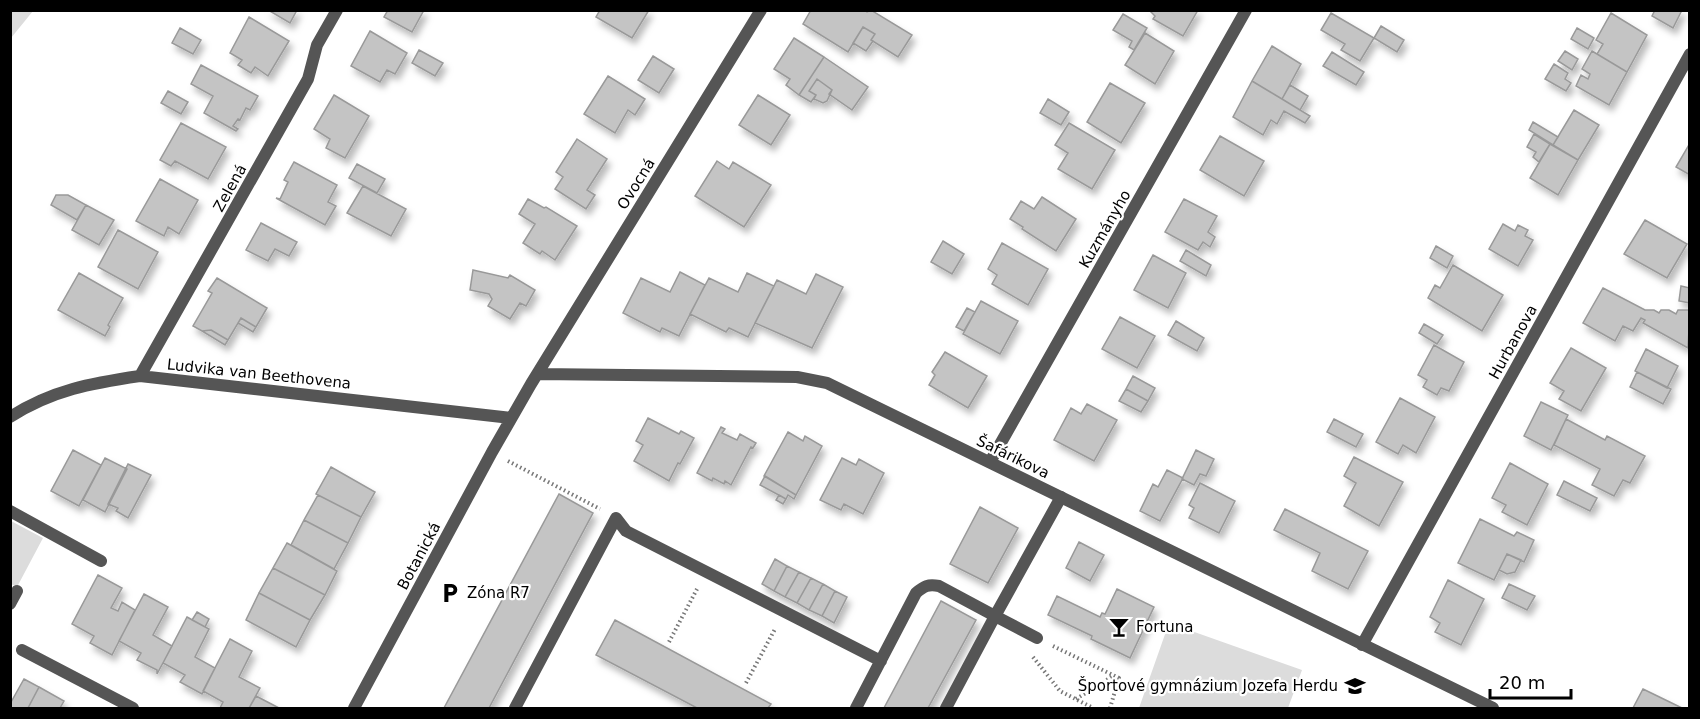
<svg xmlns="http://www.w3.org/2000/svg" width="1700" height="719" viewBox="0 0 1700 719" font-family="'DejaVu Sans',sans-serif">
<defs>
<filter id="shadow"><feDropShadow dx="3.5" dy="6" stdDeviation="3" flood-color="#0004"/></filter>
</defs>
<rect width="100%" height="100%" fill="#fff"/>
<path fill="#dcdcdc" d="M11 10 33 11 11 38 10 11Z
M11 521 43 538 17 587 11 584Z
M1169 623 1302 670 1288 708H1139Z"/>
<path fill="#c4c4c4" stroke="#999" stroke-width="1.5" filter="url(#shadow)" d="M268 10H297L290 23Z
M388 10H424L412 32 384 17Z
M600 10H649L632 38 596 17Z
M811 10H864L867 12 871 10 912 35 898 57 871 40 875 34 863 27 848 52 803 24Z
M1149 10H1198L1183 36 1153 19 1155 16Z
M1655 10H1682L1673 28 1652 16Z
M1331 13 1374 38 1360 61 1341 50 1345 44 1321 30Z
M1611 13 1647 35 1627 72 1597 54 1603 44 1596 40Z
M1123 14 1147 28 1134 50 1129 47 1132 41 1113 30Z
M249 17 289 41 268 76 255 67 251 73 238 65 242 60 230 53Z
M1381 26 1404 40 1397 52 1374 38Z
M863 27 875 34 871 40 873 41 866 51 853 43Z
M180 28 201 40 193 54 172 43Z
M1577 28 1594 38 1588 49 1571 39Z
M370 31 407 53 395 74 387 70 380 82 351 66Z
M1145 33 1174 51 1155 84 1125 65Z
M794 38 824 57 799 95 786 85 790 79 774 69Z
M1272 46 1301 64 1282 99 1252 81Z
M419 50 443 63 435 76 412 63Z
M1565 51 1578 59 1572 70 1558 61Z
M1592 51 1627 72 1609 105 1576 86 1581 75 1588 79 1590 74 1582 69Z
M1332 52 1364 72 1356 85 1323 66Z
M653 56 674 69 659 93 638 80Z
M824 57 868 87 852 110 829 94 832 90 817 79 809 91 816 95 811 102 799 95Z
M1554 64 1568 73 1565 79 1571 83 1566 91 1545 79Z
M201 65 258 96 250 110 246 108 240 120 238 119 233 126 238 129 236 131 204 113 213 96 191 84Z
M608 76 645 99 635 115 628 110 615 133 584 114Z
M817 79 832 90 827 101 823 103 814 99 816 95 809 91Z
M1252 81 1310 116 1305 123 1284 111 1277 124 1271 120 1263 135 1233 117Z
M1110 83 1145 103 1121 143 1087 122Z
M1290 85 1308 96 1300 110 1282 99Z
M168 91 188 102 181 114 161 103Z
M334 95 369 116 345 158 326 148 330 139 314 129Z
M758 95 790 115 771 145 739 125Z
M1048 99 1069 112 1061 125 1040 113Z
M1574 110 1599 125 1578 160 1553 145Z
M1533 122 1558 137 1553 145 1529 130Z
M181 123 226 147 208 179 175 161 171 166 160 160Z
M1069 123 1115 150 1092 189 1058 169 1068 153 1055 145Z
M1534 134 1550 144 1539 162 1533 157 1536 152 1527 147Z
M1220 136 1264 161 1244 196 1200 170Z
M577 139 607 159 587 190 595 195 586 209 555 189 563 177 556 172Z
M1690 143V175L1676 167Z
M1550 144 1578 160 1558 195 1530 178Z
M717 161 729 169 733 162 771 185 744 227 695 196Z
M294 162 337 185 328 202 336 206 325 225 276 198 280 199 288 182 284 180Z
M357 164 385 179 377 193 349 178Z
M160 179 198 200 179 234 168 227 164 236 136 221Z
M363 186 406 209 391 236 347 213Z
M56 195H68L86 205 77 220 51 205Z
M1042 197 1076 219 1056 251 1022 229 1023 227 1010 219 1021 201 1034 209Z
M528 199 544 208 546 207 577 226 555 260 542 251 540 254 523 243 535 224 519 214Z
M1184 199 1217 216 1208 232 1215 237 1210 247 1203 242 1198 250 1165 232Z
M86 205 114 220 99 245 72 230Z
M1645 220 1687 244 1667 278 1624 254Z
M261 223 297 242 289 256 275 249 268 261 246 250Z
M1503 224 1515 231 1518 225 1528 230 1525 236 1533 240 1518 266 1489 249Z
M118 230 158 252 138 289 98 267Z
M943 241 964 254 952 274 931 262Z
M1002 243 1048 269 1028 305 992 284 997 275 988 269Z
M1436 246 1453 256 1447 268 1430 258Z
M1186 250 1211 265 1206 276 1180 261Z
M1153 255 1186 273 1168 308 1134 290Z
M1453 265 1503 295 1482 331 1428 298 1435 285 1440 288Z
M473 270 508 278 510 275 535 290 526 306 520 303 510 319 488 306 492 299 489 294 470 290Z
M680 272 705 285 679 336 662 328 660 332 623 313 641 278 670 292Z
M79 273 123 298 108 325 110 327 105 336 58 310Z
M747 273 774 286 748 337 729 328 726 332 690 314 709 278 738 292Z
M816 274 843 287 812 348 755 323 777 280 806 294Z
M217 278 267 308 256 327 241 318 228 340 211 330 202 331 193 326 212 293 208 291Z
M1681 286 1690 288V303L1679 301Z
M1603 288 1645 310H1654L1659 313 1661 310H1669L1676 314 1678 310H1690L1688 348 1643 323 1645 320 1641 318 1633 331 1623 326 1615 341 1583 323Z
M981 301 1018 321 1000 354 963 334Z
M967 308 975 312 964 331 956 327Z
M1120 317 1155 336 1137 368 1102 349Z
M241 318 256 327 253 332 238 323Z
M1176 321 1204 338 1197 351 1168 335Z
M1424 324 1443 335 1437 344 1419 333Z
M211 330 228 340 225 345 202 331Z
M1434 345 1464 362 1449 391 1441 388 1437 395 1423 387 1427 380 1418 375Z
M1571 348 1606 368 1581 411 1559 399 1564 391 1550 383Z
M1646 349 1678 366 1667 388 1635 371Z
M945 352 987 376 968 408 929 385 935 375 932 372Z
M1637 372 1671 389 1663 404 1630 387Z
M1133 376 1155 388 1148 401 1126 389Z
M1126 389 1148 401 1141 412 1119 401Z
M1400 398 1435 417 1416 453 1403 445 1398 454 1376 442Z
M1541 402 1568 415 1551 450 1524 436Z
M1087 404 1117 420 1094 461 1054 440 1071 408 1081 414Z
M648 418 679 434 681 431 694 438 680 464 678 463 669 481 634 461 643 445 636 441Z
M1334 419 1363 434 1356 447 1327 432Z
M1566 419 1605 440 1607 436 1645 456 1630 483 1623 480 1614 496 1592 485 1600 469 1554 445Z
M721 427 725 429 722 433 737 440 740 434 756 443 753 448 751 447 731 485 725 481 724 484 713 478 712 481 697 473Z
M788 432 803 441 805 436 822 446 796 495 764 476Z
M73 450 101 465 79 506 51 491Z
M1196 450 1214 459 1206 476 1200 474 1194 485 1182 479Z
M1354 457 1403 482 1379 526 1344 506 1356 483 1344 476Z
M105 458 127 469 105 512 83 500Z
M842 458 856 465 859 459 884 473 863 514 844 504 841 510 820 500Z
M1510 463 1548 484 1527 525 1502 512 1506 505 1492 498Z
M128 464 151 475 128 518 116 511 118 508 108 504Z
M331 467 375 492 361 517 316 494Z
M1167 470 1183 478 1160 521 1140 511 1153 484 1158 487Z
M765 476 796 495 794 499 788 495 786 499 760 485Z
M1564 481 1597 498 1590 511 1557 495Z
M1200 483 1235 501 1219 533 1189 518 1194 508 1189 505Z
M559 494 593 513 489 708H444Z
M318 495 361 517 348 543 304 520Z
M779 495 786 499 783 504 776 500Z
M980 507 1018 528 988 583 950 564Z
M1285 509 1368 551 1348 589 1312 571 1320 553 1274 530Z
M1480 519 1514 536 1517 532 1534 540 1524 562 1507 554 1494 580 1458 563Z
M304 520 348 543 334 569 291 545Z
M1079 542 1104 555 1090 581 1066 568Z
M287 543 337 571 325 595 273 568Z
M1507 554 1521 560 1515 572 1507 574 1499 570Z
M775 559 787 566 774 591 762 584Z
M787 566 799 572 785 597 774 591Z
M273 568 325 595 310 620 259 593Z
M799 572 811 578 797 603 785 597Z
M98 575 122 588 111 608 118 611 122 602 135 610 112 655 90 643 94 636 72 624Z
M811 578 823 584 809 610 797 603Z
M1448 580 1484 599 1461 645 1435 632 1440 623 1430 617Z
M823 584 835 591 822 616 809 610Z
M1509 584 1535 596 1527 610 1502 598Z
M1117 589 1154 607 1130 658 1091 639 1092 636 1048 615 1057 596 1100 617 1102 613 1105 614Z
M835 591 847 597 834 623 822 616Z
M259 593 310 620 296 647 246 620Z
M144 594 168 607 153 635 172 646 157 674V670L137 660 141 653 119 641Z
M941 601 976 620 928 708H884Z
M197 612 209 619 205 627 192 620Z
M187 617 209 629 195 657 215 668 202 694 180 682 185 675 163 663Z
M615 620 771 704 768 708H697L596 655Z
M230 639 252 651 239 677 260 688 249 708H220L223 702 203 691Z
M24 679 39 687 28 708H10V704Z
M39 687 64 701 60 708H28Z
M1643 689 1682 708H1633Z
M256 696 279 708H249Z"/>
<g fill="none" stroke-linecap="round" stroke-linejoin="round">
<path stroke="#777" stroke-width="4" stroke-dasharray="1.5 3" stroke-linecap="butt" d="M508 461 600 509
M669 642 697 589
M1053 646 1119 678 1110 708
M1033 657 1060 691 1093 708
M746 683 775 629
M1076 699 1113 676"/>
<path stroke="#555" stroke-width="12" d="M10 511 101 561
M22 650 133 708
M515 708 616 518 626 531 881 661
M856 708 916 593C924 586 928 584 939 586L995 616 1061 497
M946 708 995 616 1037 638"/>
<path stroke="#555" stroke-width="12" d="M537 374 797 377 827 383 1493 708
M140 376 308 79 317 45 337 10
M10 417C52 390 92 383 140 376L511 418
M990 462 1246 10
M10 604 17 591
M1362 645 1690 54
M354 708 492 452 531 384 761 10"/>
</g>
<defs>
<g id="parking-bare" transform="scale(1.62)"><path d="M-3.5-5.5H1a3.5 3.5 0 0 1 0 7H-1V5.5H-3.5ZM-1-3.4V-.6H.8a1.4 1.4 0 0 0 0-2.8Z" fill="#000" stroke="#fff" stroke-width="2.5" paint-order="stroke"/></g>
<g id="bar-bare" transform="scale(1.62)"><path d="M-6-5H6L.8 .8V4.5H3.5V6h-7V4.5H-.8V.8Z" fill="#000" stroke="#fff" stroke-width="2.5" paint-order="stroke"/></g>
<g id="school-bare" transform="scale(1.62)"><path d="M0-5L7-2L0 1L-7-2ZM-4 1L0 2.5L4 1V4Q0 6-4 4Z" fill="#000" stroke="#fff" stroke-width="2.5" paint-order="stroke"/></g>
</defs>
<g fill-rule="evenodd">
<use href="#parking-bare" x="450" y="593"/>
<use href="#bar-bare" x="1119" y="627"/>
<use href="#school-bare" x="1355" y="686"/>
</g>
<g text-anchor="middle" stroke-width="4.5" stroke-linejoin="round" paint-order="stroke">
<g font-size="15" fill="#000" stroke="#fff">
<text transform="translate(636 184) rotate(-58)" y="5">Ovocná</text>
<text transform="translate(230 188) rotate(-61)" y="5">Zelená</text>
<text transform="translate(1105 229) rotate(-60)" y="5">Kuzmányho</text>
<text transform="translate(1513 342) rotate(-61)" y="5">Hurbanova</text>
<text transform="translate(259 374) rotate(6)" y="5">Ludvika van Beethovena</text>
<text transform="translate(1013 457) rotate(26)" y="5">Šafárikova</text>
<text transform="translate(419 556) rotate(-62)" y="5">Botanická</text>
</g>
<g font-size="15" fill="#000" stroke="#fff" text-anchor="start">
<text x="467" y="598">Zóna R7</text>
<text x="1136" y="632">Fortuna</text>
<text x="1338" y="691" text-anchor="end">Športové gymnázium Jozefa Herdu</text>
</g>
</g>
<rect width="1700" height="719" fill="none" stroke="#000000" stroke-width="24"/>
<path d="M1490 689v9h81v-9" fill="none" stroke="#000000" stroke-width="3"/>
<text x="1499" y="689" font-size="18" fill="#000000" stroke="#ffffff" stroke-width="4.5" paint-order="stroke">20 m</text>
</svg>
